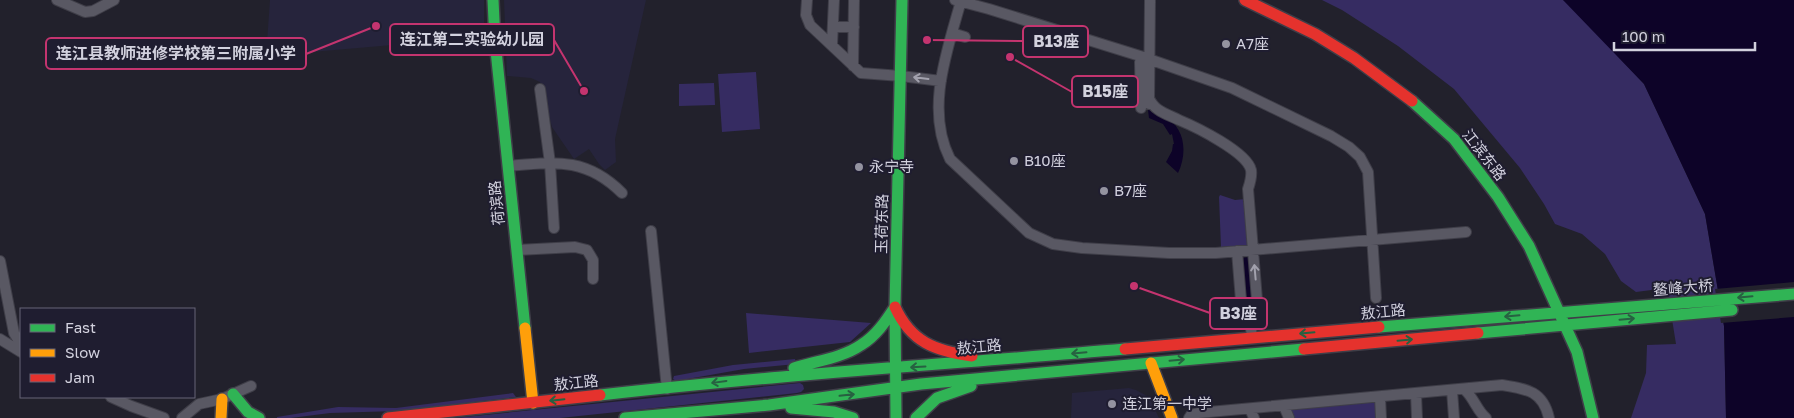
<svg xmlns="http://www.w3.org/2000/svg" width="1794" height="418" viewBox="0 0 1794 418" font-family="'Golos Text','Noto Sans SC',sans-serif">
<rect width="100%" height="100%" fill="#22212c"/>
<path fill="#26243c" d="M270 0H484V37L266 56Z
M504 0H646L615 139 616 162 605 170 599 164 589 149 574 159 552 127 540 82 531 78 507 76Z
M1129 388 1136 390 1149 397 1159 418H1071L1072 393Z"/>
<path fill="#362c62" d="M1322 0H1563L1566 1 1644 84 1705 214 1724 326 1726 418H1631L1646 373 1647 345 1676 344 1667 288 1636 292 1621 281 1605 254 1582 234 1555 224 1544 204 1520 168 1454 89 1398 46 1342 10Z
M756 72 760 129 722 132 718 74Z
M714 83 715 105 679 106V84Z
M1220 195 1235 200 1246 199 1250 245 1221 247 1219 197Z
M746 313 871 323 850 342 749 353Z
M795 359 796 364 744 369 676 381 673 379 674 376 733 365Z
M800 383 803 385 804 389 801 392 797 393 560 418H455Z
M513 393 516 397 397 411 330 413 291 418H277V417L338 407 396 408Z
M1377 401 1378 418H1292L1289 410Z"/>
<path fill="#0d0328" d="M1563 0H1794V418H1726L1724 326 1705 214 1644 84Z
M1148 110C1154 111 1158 113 1163 116 1185 126 1188 152 1178 173L1166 162 1172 151 1173 144H1174L1172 134 1170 135 1163 124 1149 118Z
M1250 257 1253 305 1245 306 1242 258Z"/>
<path fill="#22212c" d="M1794 282V317L1721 323 1715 289Z"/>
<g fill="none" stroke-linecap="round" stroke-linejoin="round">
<g stroke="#3f3e48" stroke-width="12">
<path id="street" d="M57 0 85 12 93 11 114 0
M807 0 806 15 810 25 861 73 901 76 941 81
M955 0 989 9 1140 56 1232 88 1331 136 1349 147 1360 157 1368 172 1376 298
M961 1C947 51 925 110 950 159L1029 233 1053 244 1082 248 1169 253H1216L1466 232
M833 27H854
M952 33 965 37
M832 45 834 0
M1140 62 1141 108
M853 66 854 0
M540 89 550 163 554 228
M1149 98C1154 111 1167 114 1179 120 1196 127 1247 152 1251 170 1252 176 1250 183 1248 189L1258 312 1242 313 1237 251
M1149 104 1150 0
M508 166C555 162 586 157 622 193
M651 231 667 389
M517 250 575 247 587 250 593 260V279
M0 261 14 333 21 344
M1250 318 1252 338
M0 339 21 352
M1452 390 1454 418
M1465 390C1474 398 1477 411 1486 418
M1416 394 1417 418
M111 397 131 406 164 418
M1380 397 1381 418
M1284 406 1289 418
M1250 409 1254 418
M182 418 199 404 222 399 251 386
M1189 418 1191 415 1198 413 1502 385C1527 389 1543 391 1549 418"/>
</g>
<g stroke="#3f3e48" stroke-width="14">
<path id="fast" d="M493 0 495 41 525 328
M1412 101 1454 139 1498 197 1529 246 1577 352 1593 418
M1379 327 1794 294
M1478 333 1732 310
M794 368C816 361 842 358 861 345 876 336 886 321 895 307
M233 394 248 412 259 418
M600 395C775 375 950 364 1125 349
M791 408 834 412 853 418
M625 418 769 405 921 384 1304 349
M896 418 895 307 902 0
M916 418 937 398 971 386"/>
</g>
<g stroke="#3f3e48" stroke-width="14">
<path id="slow" d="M525 328 533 403
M1151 363 1172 418
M221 418 222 399"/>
</g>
<g stroke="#3f3e48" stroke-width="14">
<path id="jam" d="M1245 0 1315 34 1354 58 1412 101
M895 307C911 342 935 351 972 356
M1125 349 1379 327
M1304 349 1478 333
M388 418 600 395"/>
</g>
<use href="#street" stroke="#595863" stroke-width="10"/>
<use href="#fast" stroke="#30b455" stroke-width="11"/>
<use href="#slow" stroke="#ff9f0a" stroke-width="11"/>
<use href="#jam" stroke="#e5322d" stroke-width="11"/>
</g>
<defs><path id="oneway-shaft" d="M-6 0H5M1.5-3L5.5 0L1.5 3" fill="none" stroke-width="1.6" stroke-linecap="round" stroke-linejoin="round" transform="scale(1.25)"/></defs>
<g stroke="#a2a1ad">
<use href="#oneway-shaft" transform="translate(921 78) rotate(-173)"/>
<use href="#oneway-shaft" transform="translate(1255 272) rotate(-95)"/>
</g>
<g stroke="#276141">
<use href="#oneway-shaft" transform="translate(1745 297) rotate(175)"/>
<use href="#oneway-shaft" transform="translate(1512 316) rotate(175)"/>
<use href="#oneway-shaft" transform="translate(1627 319) rotate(-5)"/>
<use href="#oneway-shaft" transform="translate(1307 333) rotate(175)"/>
<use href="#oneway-shaft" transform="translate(1405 340) rotate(-5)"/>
<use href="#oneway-shaft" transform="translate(1079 353) rotate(175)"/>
<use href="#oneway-shaft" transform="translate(1177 360) rotate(-5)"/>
<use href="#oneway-shaft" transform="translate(918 367) rotate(177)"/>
<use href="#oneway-shaft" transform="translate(719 382) rotate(172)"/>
<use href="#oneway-shaft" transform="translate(847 395) rotate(-6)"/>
<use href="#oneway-shaft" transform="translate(557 400) rotate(174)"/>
</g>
<g fill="#9493a0" stroke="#1f1d30" stroke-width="2">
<circle cx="1226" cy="44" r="5"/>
<circle cx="1014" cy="161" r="5"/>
<circle cx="859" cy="167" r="5"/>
<circle cx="1104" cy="191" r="5"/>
<circle cx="1112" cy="404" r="5"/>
</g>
<g text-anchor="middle" stroke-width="4" stroke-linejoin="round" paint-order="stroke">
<g font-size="15" fill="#d2d1de" stroke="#1f1d30" text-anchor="start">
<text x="1236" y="49">A7座</text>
<text x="1024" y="166">B10座</text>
<text x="869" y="172">永宁寺</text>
<text x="1114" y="196">B7座</text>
<text x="1122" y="409">连江第一中学</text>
</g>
<g font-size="15" fill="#d2d1de" stroke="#1f1d30">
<text transform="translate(1484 155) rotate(52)" y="5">江滨东路</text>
<text transform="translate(497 203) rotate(-96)" y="5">荷滨路</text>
<text transform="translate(882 224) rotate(-89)" y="5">玉荷东路</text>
<text transform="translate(1683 288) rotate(-5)" y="5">鳌峰大桥</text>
<text transform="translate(1383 312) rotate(-5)" y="5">敖江路</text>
<text transform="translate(979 347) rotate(-5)" y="5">敖江路</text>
<text transform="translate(576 383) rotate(-6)" y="5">敖江路</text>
</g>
</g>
<path fill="none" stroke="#c4346f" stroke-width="2" d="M584 91L554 40M927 40L1023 41M376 26L306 54M1010 57L1072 92M1134 286L1210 313"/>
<g fill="#c4346f" stroke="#1f1d30" stroke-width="2">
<circle cx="584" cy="91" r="5"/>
<circle cx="927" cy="40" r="5"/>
<circle cx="376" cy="26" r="5"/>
<circle cx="1010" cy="57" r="5"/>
<circle cx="1134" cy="286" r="5"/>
</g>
<g fill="#1f1d30" stroke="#c4346f" stroke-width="2">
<rect x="390" y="24" width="164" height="31" rx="5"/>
<rect x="1023" y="26" width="65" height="31" rx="5"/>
<rect x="46" y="38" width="260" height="31" rx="5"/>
<rect x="1072" y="76" width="66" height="31" rx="5"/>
<rect x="1210" y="298" width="57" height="31" rx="5"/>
</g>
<g font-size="16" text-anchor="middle" font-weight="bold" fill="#d2d1de">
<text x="472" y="45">连江第二实验幼儿园</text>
<text x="1056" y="47">B13座</text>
<text x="176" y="59">连江县教师进修学校第三附属小学</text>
<text x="1105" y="97">B15座</text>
<text x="1238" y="319">B3座</text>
</g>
<rect x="20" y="308" width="175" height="90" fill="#1f1d30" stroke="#676576"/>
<rect x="30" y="324" width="25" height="8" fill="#30b455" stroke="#676576"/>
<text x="65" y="333" font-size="15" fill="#d2d1de">Fast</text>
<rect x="30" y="349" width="25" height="8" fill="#ff9f0a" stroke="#676576"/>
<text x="65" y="358" font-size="15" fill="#d2d1de">Slow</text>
<rect x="30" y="374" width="25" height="8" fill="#e5322d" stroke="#676576"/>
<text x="65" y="383" font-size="15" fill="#d2d1de">Jam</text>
<path d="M1614 42v8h141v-8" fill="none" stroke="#d2d1de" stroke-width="2.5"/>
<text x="1622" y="42" font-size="15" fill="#d2d1de" stroke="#1f1d30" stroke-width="4" paint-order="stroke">100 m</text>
</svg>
